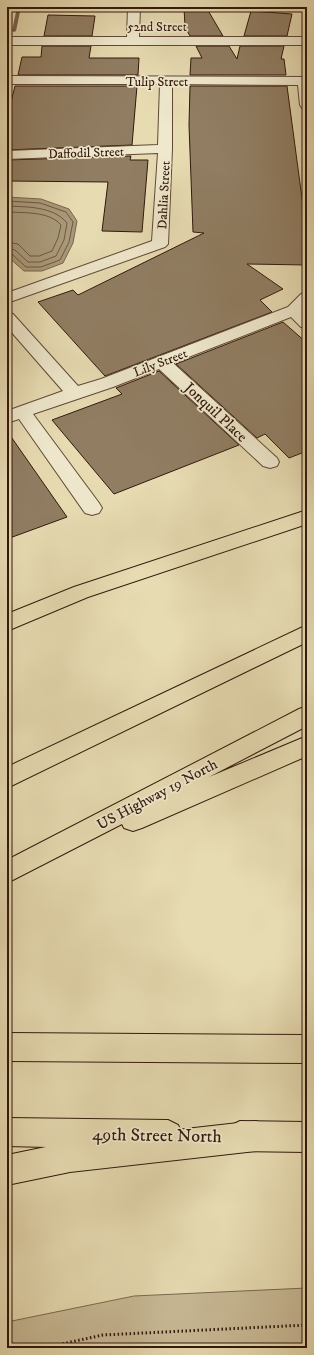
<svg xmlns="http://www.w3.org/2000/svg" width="314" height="1355" viewBox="0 0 314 1355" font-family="'IM FELL DW Pica',serif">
<rect width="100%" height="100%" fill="#e7dbb2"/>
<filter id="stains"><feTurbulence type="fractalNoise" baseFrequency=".005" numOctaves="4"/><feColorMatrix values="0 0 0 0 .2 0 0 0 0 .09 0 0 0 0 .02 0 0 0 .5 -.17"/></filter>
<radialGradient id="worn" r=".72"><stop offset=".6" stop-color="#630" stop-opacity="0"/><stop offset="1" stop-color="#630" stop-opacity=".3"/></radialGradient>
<path fill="#c8ba96" stroke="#7d6950" d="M307 1288V1348H7V1322L134 1296Z"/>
<path fill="#a99979" stroke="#79654d" d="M7 197 41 199 69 209 77 221 73 243 63 263 42 271H24L7 256Z"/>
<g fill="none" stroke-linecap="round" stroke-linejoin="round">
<path stroke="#6e5842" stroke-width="1" d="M7 201 40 203 66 212 73 222 69 242 60 260 41 267H26L12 254 7 253
M7 206C27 207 53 206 67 223L64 240 56 256 40 262H28L15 250 7 248
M7 212C24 213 49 211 61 225L58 238 52 251 39 256H30L18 244 7 242"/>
<path fill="#79654d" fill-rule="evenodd" d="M17 7H21L16 31 14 32 12 31Z"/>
</g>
<path fill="#907d62" stroke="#32180b" d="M184 7H206L223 36H190L185 27Z
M251 11 292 14 287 36H244Z
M48 15 95 16 92 36H44Z
M42 46H91L89 58H139L138 75H18L22 57H41Z
M196 46H229L237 59 240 46H284L281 59H284L286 75H190L191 58H202Z
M15 86H137L132 145 7 150V118Z
M190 86H287L307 236V265L247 264 283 289 260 300 272 312 105 376 38 302 73 290 78 295 204 233 193 232 189 125Z
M131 156 130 160H148L142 232 102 231 108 182 7 181V160Z
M283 322 307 343V451L289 458 265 434 257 438 176 364Z
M159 371 239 445 114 494 52 420 122 394 116 388Z
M7 431 67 517 7 539Z"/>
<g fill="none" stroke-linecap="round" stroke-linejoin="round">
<g stroke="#5f4935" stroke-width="2">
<path id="minor" d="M128 7H140L139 37H307V45H7V37H127Z
M7 76 307 77V109L302 108 300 105 298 85 172 84V149L168 244 165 247 7 303V293L152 241 158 153 7 159V151L158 145 160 84H7Z
M307 292V306L303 310 307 314V328L301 327 291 317 173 363 277 458 279 462 277 466 270 468 263 466 159 369 113 387 33 414 99 503 102 508 99 513 92 515 85 513 19 419 7 423V411L63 391 7 327V312L13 314 78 386 101 379 288 307 301 294Z"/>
</g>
<g stroke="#32180b" stroke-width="2">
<path id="primary" d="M307 510V524L88 597 7 631V614L74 587Z
M7 1033 307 1035V1063L7 1061Z
M7 1118 168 1120 178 1125 183 1135 178 1145 168 1150 7 1146Z
M240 1121 307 1122V1152L240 1151 230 1146 225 1136 230 1126Z"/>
</g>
<g stroke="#32180b" stroke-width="2">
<path id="motorway" d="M307 625V642L7 788V767Z
M307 706V726L209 777 307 736V756L142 828 133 831 124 828 122 824 7 883V860L299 709Z
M256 1121 266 1126 271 1136 266 1146 256 1151 70 1172 7 1185V1155L70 1142Z"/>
</g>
<path stroke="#32180b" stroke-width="3" stroke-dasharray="1.5 2.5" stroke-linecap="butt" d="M43 1348 103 1335 307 1325"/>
<use href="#minor" fill="#efe8cd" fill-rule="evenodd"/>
<use href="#primary" fill="#e7dbb2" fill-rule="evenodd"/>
<use href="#motorway" fill="#e7dbb2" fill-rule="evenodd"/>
</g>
<g text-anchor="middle" stroke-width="3.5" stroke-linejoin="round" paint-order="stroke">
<g font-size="13" fill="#32180b" stroke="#efe8cd">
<text x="157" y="31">52nd Street</text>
<text x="157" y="86">Tulip Street</text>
<text transform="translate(86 152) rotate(-2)" y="5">Daffodil Street</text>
<text transform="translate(163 195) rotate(-87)" y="5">Dahlia Street</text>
<text transform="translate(160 362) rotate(-21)" y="5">Lily Street</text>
</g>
<g font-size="15" fill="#32180b" stroke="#efe8cd">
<text transform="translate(216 412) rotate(43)" y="5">Jonquil Place</text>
<text transform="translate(157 794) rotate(-28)" y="5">US Highway 19 North</text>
</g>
<g font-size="18" fill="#32180b" stroke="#efe8cd">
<text transform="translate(157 1135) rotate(1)" y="6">49th Street North</text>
</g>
</g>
<rect width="314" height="1355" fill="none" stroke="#e7dbb2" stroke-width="24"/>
<rect x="8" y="8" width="298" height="1339" fill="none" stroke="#32180b" stroke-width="2"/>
<rect x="12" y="12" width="290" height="1331" fill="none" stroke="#32180b"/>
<rect width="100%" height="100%" filter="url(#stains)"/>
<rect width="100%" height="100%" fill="url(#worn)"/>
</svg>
